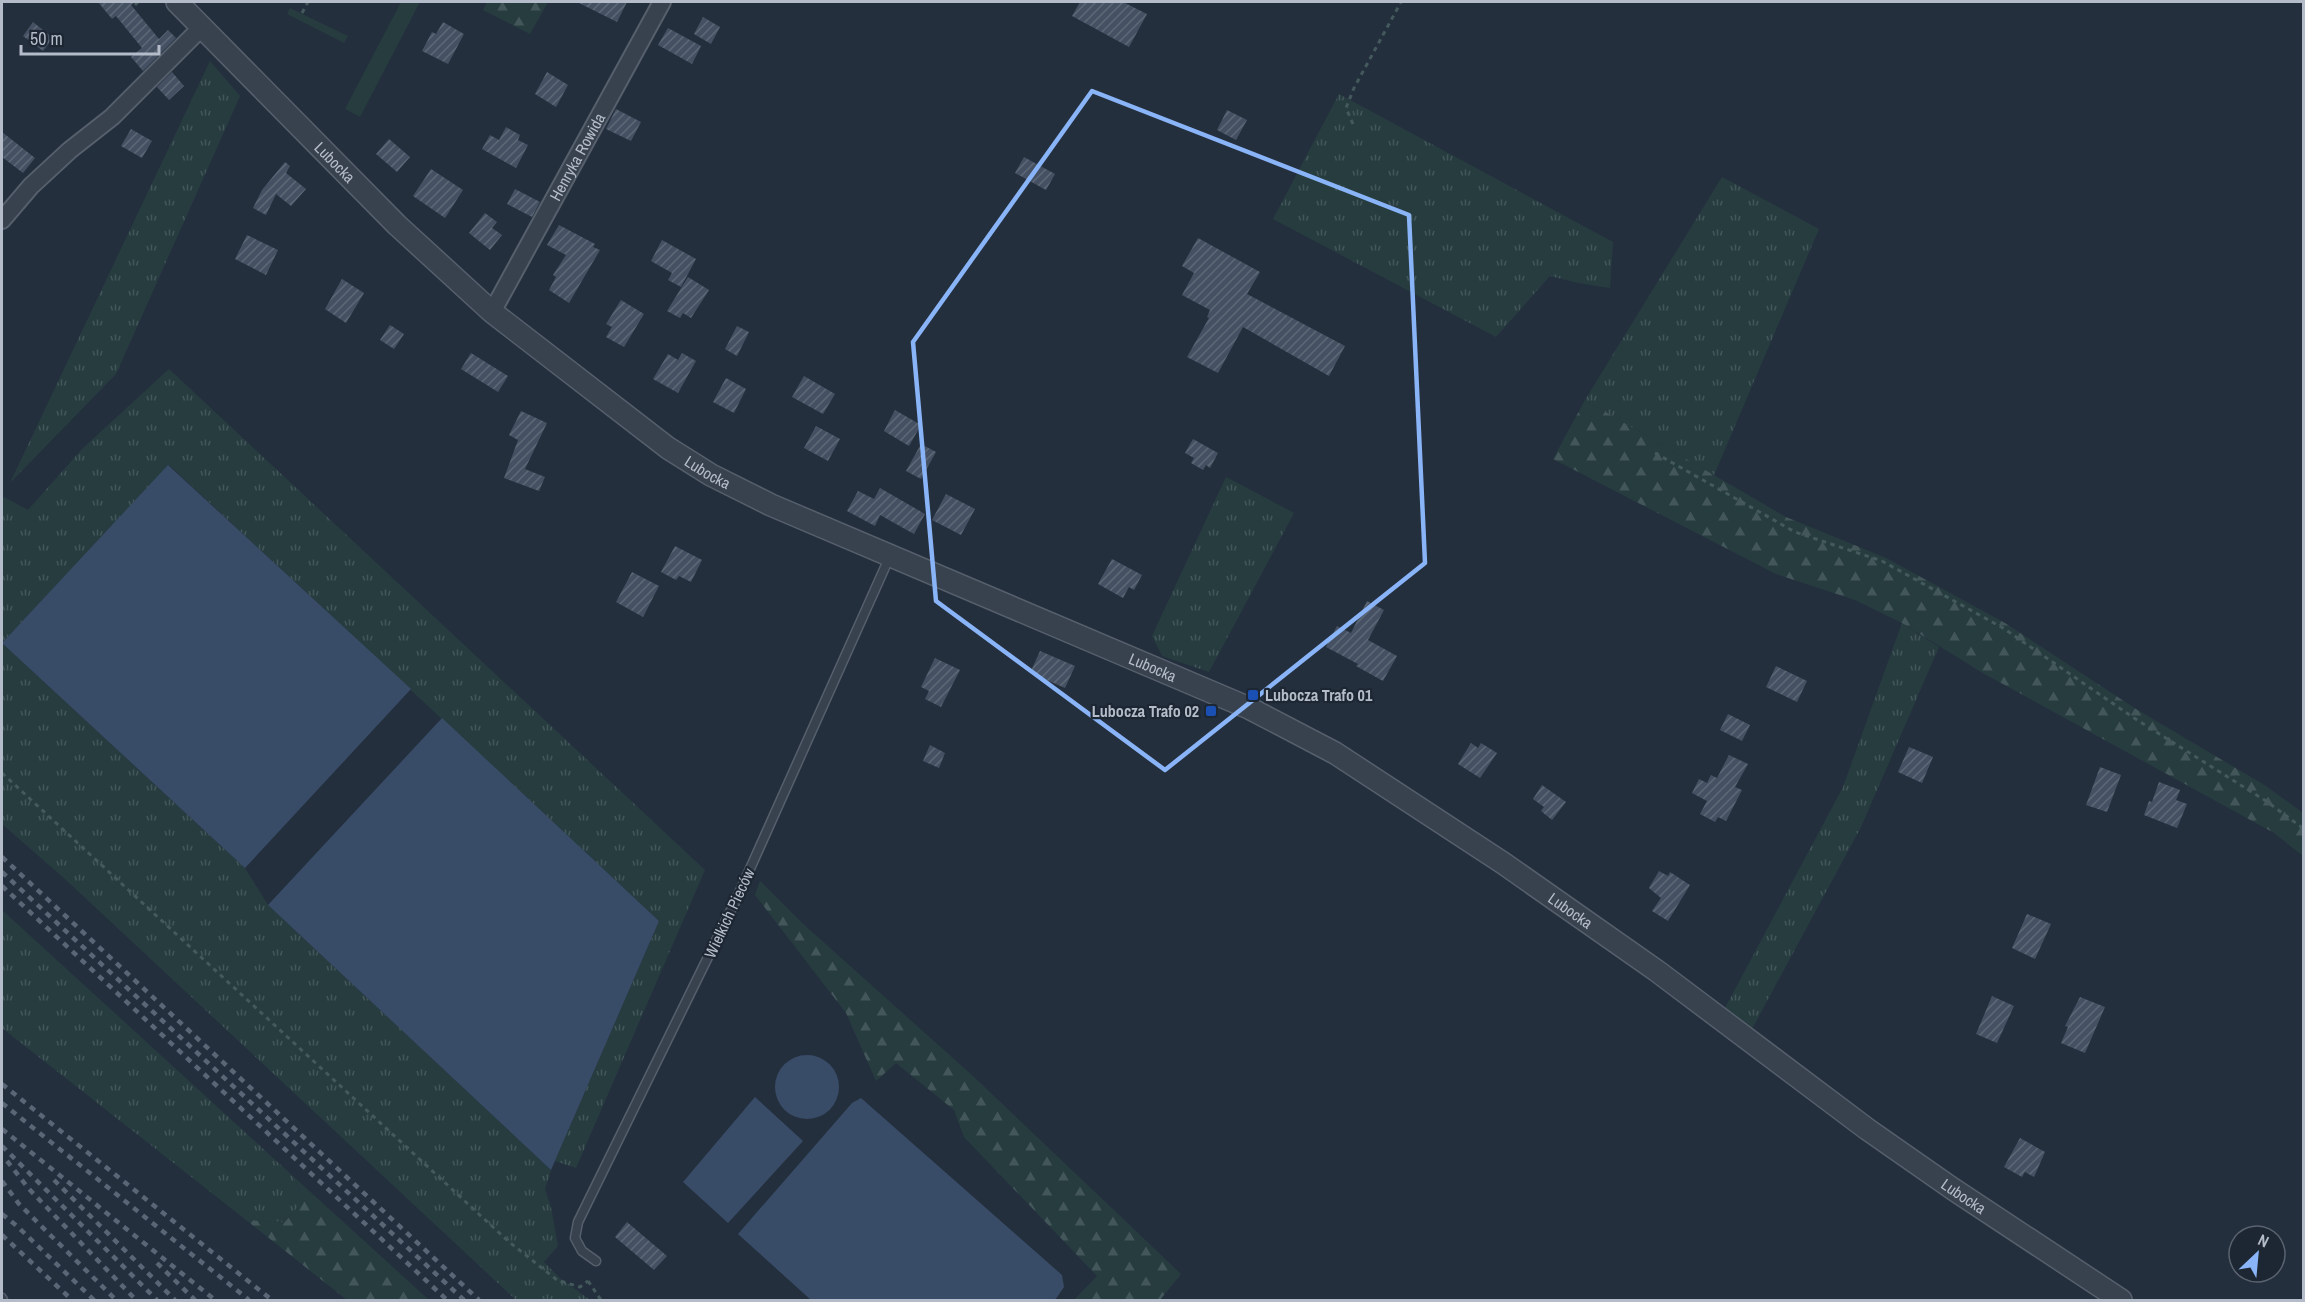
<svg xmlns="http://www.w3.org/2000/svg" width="2305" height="1302" viewBox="0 0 2305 1302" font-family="'Archivo Narrow',sans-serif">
<defs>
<pattern id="grass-tufts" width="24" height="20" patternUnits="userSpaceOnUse" patternTransform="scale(1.5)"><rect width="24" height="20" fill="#263c3f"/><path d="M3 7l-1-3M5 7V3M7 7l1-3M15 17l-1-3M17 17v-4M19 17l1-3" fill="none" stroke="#435659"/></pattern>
<pattern id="forest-firs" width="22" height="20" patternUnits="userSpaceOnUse" patternTransform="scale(1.5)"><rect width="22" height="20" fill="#263c3f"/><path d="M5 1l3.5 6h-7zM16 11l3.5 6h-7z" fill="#435659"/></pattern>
<pattern id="building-hatch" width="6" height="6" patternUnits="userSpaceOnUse" patternTransform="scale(1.5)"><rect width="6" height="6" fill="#455162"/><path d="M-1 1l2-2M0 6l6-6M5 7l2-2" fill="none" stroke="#5d6877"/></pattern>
</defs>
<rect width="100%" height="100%" fill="#242f3e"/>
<path fill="url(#grass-tufts)" d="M210 61 240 96 116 374 10 483Z
M1339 94 1613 242 1610 288 1578 283 1550 276 1496 337 1273 219Z
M1722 177 1819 229 1714 475 1585 400Z
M169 369 705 870 576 1168 555 1161 659 921 169 465 2 643 245 868 268 905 551 1170 545 1189 551 1207 558 1246 544 1262 561 1279 590 1300H516L65 879 2 824V496L28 510 82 449Z
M1226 477 1294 513 1209 672 1162 656 1152 636Z
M1902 623 1939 647 1861 827 1752 1029 1725 1008 1843 787Z
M2 910 294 1177 303 1201 285 1222 246 1220 2 1028Z"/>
<path fill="url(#forest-firs)" d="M487 2H548L530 34 483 10Z
M1585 400 1786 517 1886 558 2005 623 2136 709 2266 786 2303 813V856L2274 833 1981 672 1902 623 1855 600 1776 574 1553 459Z
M760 881 801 922 974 1077 1181 1274 1160 1300H1074L1097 1276 964 1137 954 1110 896 1063 876 1081 846 1013 755 895Z
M294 1177 429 1300H347L246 1220 285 1222 303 1201Z"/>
<path fill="#263c3f" d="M401 2H420L360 117 345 109Z
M290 8 348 36 344 43 287 14Z"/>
<path fill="#394c67" d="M168 465 411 689 245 868 2 643Z
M442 718 659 921 551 1170 268 905Z
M775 1087a32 32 0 1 1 64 0a32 32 0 1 1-64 0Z
M755 1097 803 1141 728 1223 683 1182Z
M861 1098 1062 1275 1064 1287 1055 1300H811L738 1234 852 1103Z"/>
<path fill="url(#building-hatch)" d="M98 2H135L131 5 159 39 168 30 176 38 143 71 131 57 142 48 116 16 112 19Z
M577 2H627L617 22Z
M1080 2H1123L1147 14 1129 47 1072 16Z
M703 17 720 27 711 44 694 34Z
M33 22 53 38 43 51 23 36Z
M443 22 464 34 448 64 422 51 432 32 436 34Z
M668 28 701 46 692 64 658 45Z
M172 72 184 86 169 100 157 87Z
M547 72 568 85 556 107 535 94Z
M616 109 641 122 631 141 606 129Z
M1227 110 1247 120 1236 140 1217 130Z
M506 127 520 135 518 140 528 145 516 168 482 149 490 135 499 140Z
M131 129 152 141 142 158 121 146Z
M2 132 35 158 23 173 2 157Z
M389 139 410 157 397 172 376 154Z
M1024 157 1055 174 1046 190 1015 173Z
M285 162 290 166 286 173 306 189 291 206 276 194 266 215 253 208 262 190Z
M431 169 463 190 445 218 413 196Z
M515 189 540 202 532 217 507 204Z
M485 213 497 222 492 228 502 235 490 250 469 233Z
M559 225 595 244 593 247 600 250 569 303 549 290 556 277 553 275 566 255 547 245Z
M247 235 278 250 266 275 235 259Z
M1198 238 1260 272 1247 294 1345 346 1329 376 1243 327 1218 373 1187 357 1209 318 1207 317 1210 310 1182 295 1194 273 1182 266Z
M662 240 696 259 681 287 668 280 672 273 651 261Z
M688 277 709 290 691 318 683 313 680 318 667 311Z
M342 279 364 293 346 323 325 309Z
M621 300 644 314 624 347 606 337 612 327 606 324Z
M390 325 404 334 394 349 380 340Z
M737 326 749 332 737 356 725 349Z
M471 353 508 376 498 392 461 369Z
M682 353 696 361 678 393 653 379 668 354 678 360Z
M804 376 835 394 823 414 792 397Z
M726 378 746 389 734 413 713 402Z
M895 410 921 425 909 446 884 431Z
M521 411 547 423 525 469 545 477 539 491 504 478 518 440 509 435Z
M816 426 840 439 828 461 804 448Z
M1193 439 1218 453 1210 468 1206 465 1203 470 1191 463 1194 458 1185 453Z
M921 444 936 452 921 479 906 471Z
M880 488 925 514 914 534 880 515 875 526 847 511 858 491 874 499Z
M946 494 975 509 961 535 932 520Z
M675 546 702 560 691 582 679 576 676 580 661 572Z
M1112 559 1142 575 1134 590 1129 587 1123 598 1098 584Z
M632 572 659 586 643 617 616 602Z
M1367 601 1384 610 1368 640 1397 656 1383 681 1356 666 1358 664 1326 647 1337 626 1351 633Z
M1040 651 1075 666 1065 688 1030 673Z
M935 658 960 670 941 707 925 699 929 691 921 687Z
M1776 666 1807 681 1797 702 1766 687Z
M1728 714 1750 725 1742 741 1720 730Z
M1471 743 1478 748 1481 743 1497 753 1480 778 1458 764Z
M930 745 945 753 939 768 923 761Z
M1909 747 1933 757 1922 783 1898 772Z
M1729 755 1748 764 1735 787 1742 790 1726 821 1718 817 1715 822 1700 814 1707 801 1692 793 1699 779 1707 783 1711 775 1717 778Z
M2100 767 2121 775 2107 812 2086 805Z
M2159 782 2180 790 2176 800 2187 804 2177 828 2144 815 2149 801 2152 802Z
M1542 785 1566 802 1552 820 1541 811 1544 807 1533 799Z
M1659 871 1668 876 1670 872 1690 885 1668 921 1652 911 1661 898 1649 888Z
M2027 914 2051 924 2035 959 2012 948Z
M1992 996 2014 1006 1997 1043 1976 1034Z
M2080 997 2105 1007 2085 1053 2061 1043 2068 1027 2065 1026Z
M2020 1138 2045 1152 2034 1177 2025 1172 2022 1177 2004 1167Z
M627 1222 667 1256 654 1270 615 1237Z"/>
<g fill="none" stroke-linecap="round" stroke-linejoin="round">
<g stroke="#565f6c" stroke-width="11">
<path id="service" d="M596 1261 582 1251 575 1238 578 1222 736 900 890 556
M2 1298 3 1300"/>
</g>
<g stroke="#565f6c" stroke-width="20">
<g id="minor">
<path d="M2 220 31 186 70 150 112 117 202 27"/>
<path id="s1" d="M492 312 662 2"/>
</g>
</g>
<g stroke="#565f6c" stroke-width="24">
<g id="tertiary">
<path id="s2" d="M177 2 397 225 492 312 668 448 711 475 771 505 1249 708 1335 753 1503 863 1657 971 1867 1129 1953 1189 2121 1300"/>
</g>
</g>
<path stroke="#44595c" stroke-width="3" stroke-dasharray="4.5 4.5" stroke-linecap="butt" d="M135 5 138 2
M302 13 308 2
M1353 124 1346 108 1354 88 1401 2
M1655 453 1795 532 1882 561 2003 628 2134 718 2266 801 2304 829
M2 773 508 1241 557 1280 580 1287 588 1281
M588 1281 601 1300"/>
<use href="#service" stroke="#38414e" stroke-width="8"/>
<use href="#minor" stroke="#38414e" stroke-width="16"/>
<use href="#tertiary" stroke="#38414e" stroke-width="21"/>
<path stroke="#5a6575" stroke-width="4.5" stroke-dasharray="6 6" stroke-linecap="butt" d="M2 857 479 1300
M2 872 464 1300
M2 886 447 1300
M2 1084 272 1300
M2 1103 249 1300
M2 1129 215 1300
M2 1146 157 1300
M7 1161 29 1189 136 1300
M54 1180 175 1300
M2 1181 19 1204 116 1300
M2 1214 18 1227 94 1300
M2 1235 72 1300
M157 1263 195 1300"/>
</g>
<path fill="none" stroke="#8ab4f8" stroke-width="4.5" stroke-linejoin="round" d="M1092 91 1409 215 1425 563 1165 770 936 601 913 342Z"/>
<g fill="#1a4fb4" stroke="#1d2633" stroke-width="2">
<rect x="1247" y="689" width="12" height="12" rx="3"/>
<rect x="1205" y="705" width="12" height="12" rx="3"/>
</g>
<g text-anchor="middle" stroke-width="4.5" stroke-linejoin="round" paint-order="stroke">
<g font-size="16" fill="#b4bcc9" stroke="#1d2633">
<text dy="6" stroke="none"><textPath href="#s1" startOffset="177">Henryka Rowida</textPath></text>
<text dy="6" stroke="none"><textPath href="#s2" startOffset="225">Lubocka</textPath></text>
<text dy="6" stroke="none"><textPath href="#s2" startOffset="711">Lubocka</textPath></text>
<text dy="6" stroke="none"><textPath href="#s2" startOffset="1197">Lubocka</textPath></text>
<text dy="6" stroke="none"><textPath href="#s2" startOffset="1682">Lubocka</textPath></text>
<text transform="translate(729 913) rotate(-65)" y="6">Wielkich Pieców</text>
<text dy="6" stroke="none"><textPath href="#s2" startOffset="2168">Lubocka</textPath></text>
</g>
<g font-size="16" font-weight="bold" fill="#b4bcc9" stroke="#1d2633" text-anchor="start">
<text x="1265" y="701">Lubocza Trafo 01</text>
<text x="1199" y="717" text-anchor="end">Lubocza Trafo 02</text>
</g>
</g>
<rect width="2305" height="1302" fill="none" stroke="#b4bcc9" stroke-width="6"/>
<g transform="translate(2257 1254) rotate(26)"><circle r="28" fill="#1d2633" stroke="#59626f" stroke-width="1.5"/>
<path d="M0-4.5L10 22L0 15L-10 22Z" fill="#8ab4f8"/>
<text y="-9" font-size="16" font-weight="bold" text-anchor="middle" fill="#b4bcc9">N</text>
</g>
<path d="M21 45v9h138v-9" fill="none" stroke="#b4bcc9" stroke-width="3"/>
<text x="30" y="45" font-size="18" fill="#b4bcc9" stroke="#1d2633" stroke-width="4.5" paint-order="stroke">50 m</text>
</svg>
